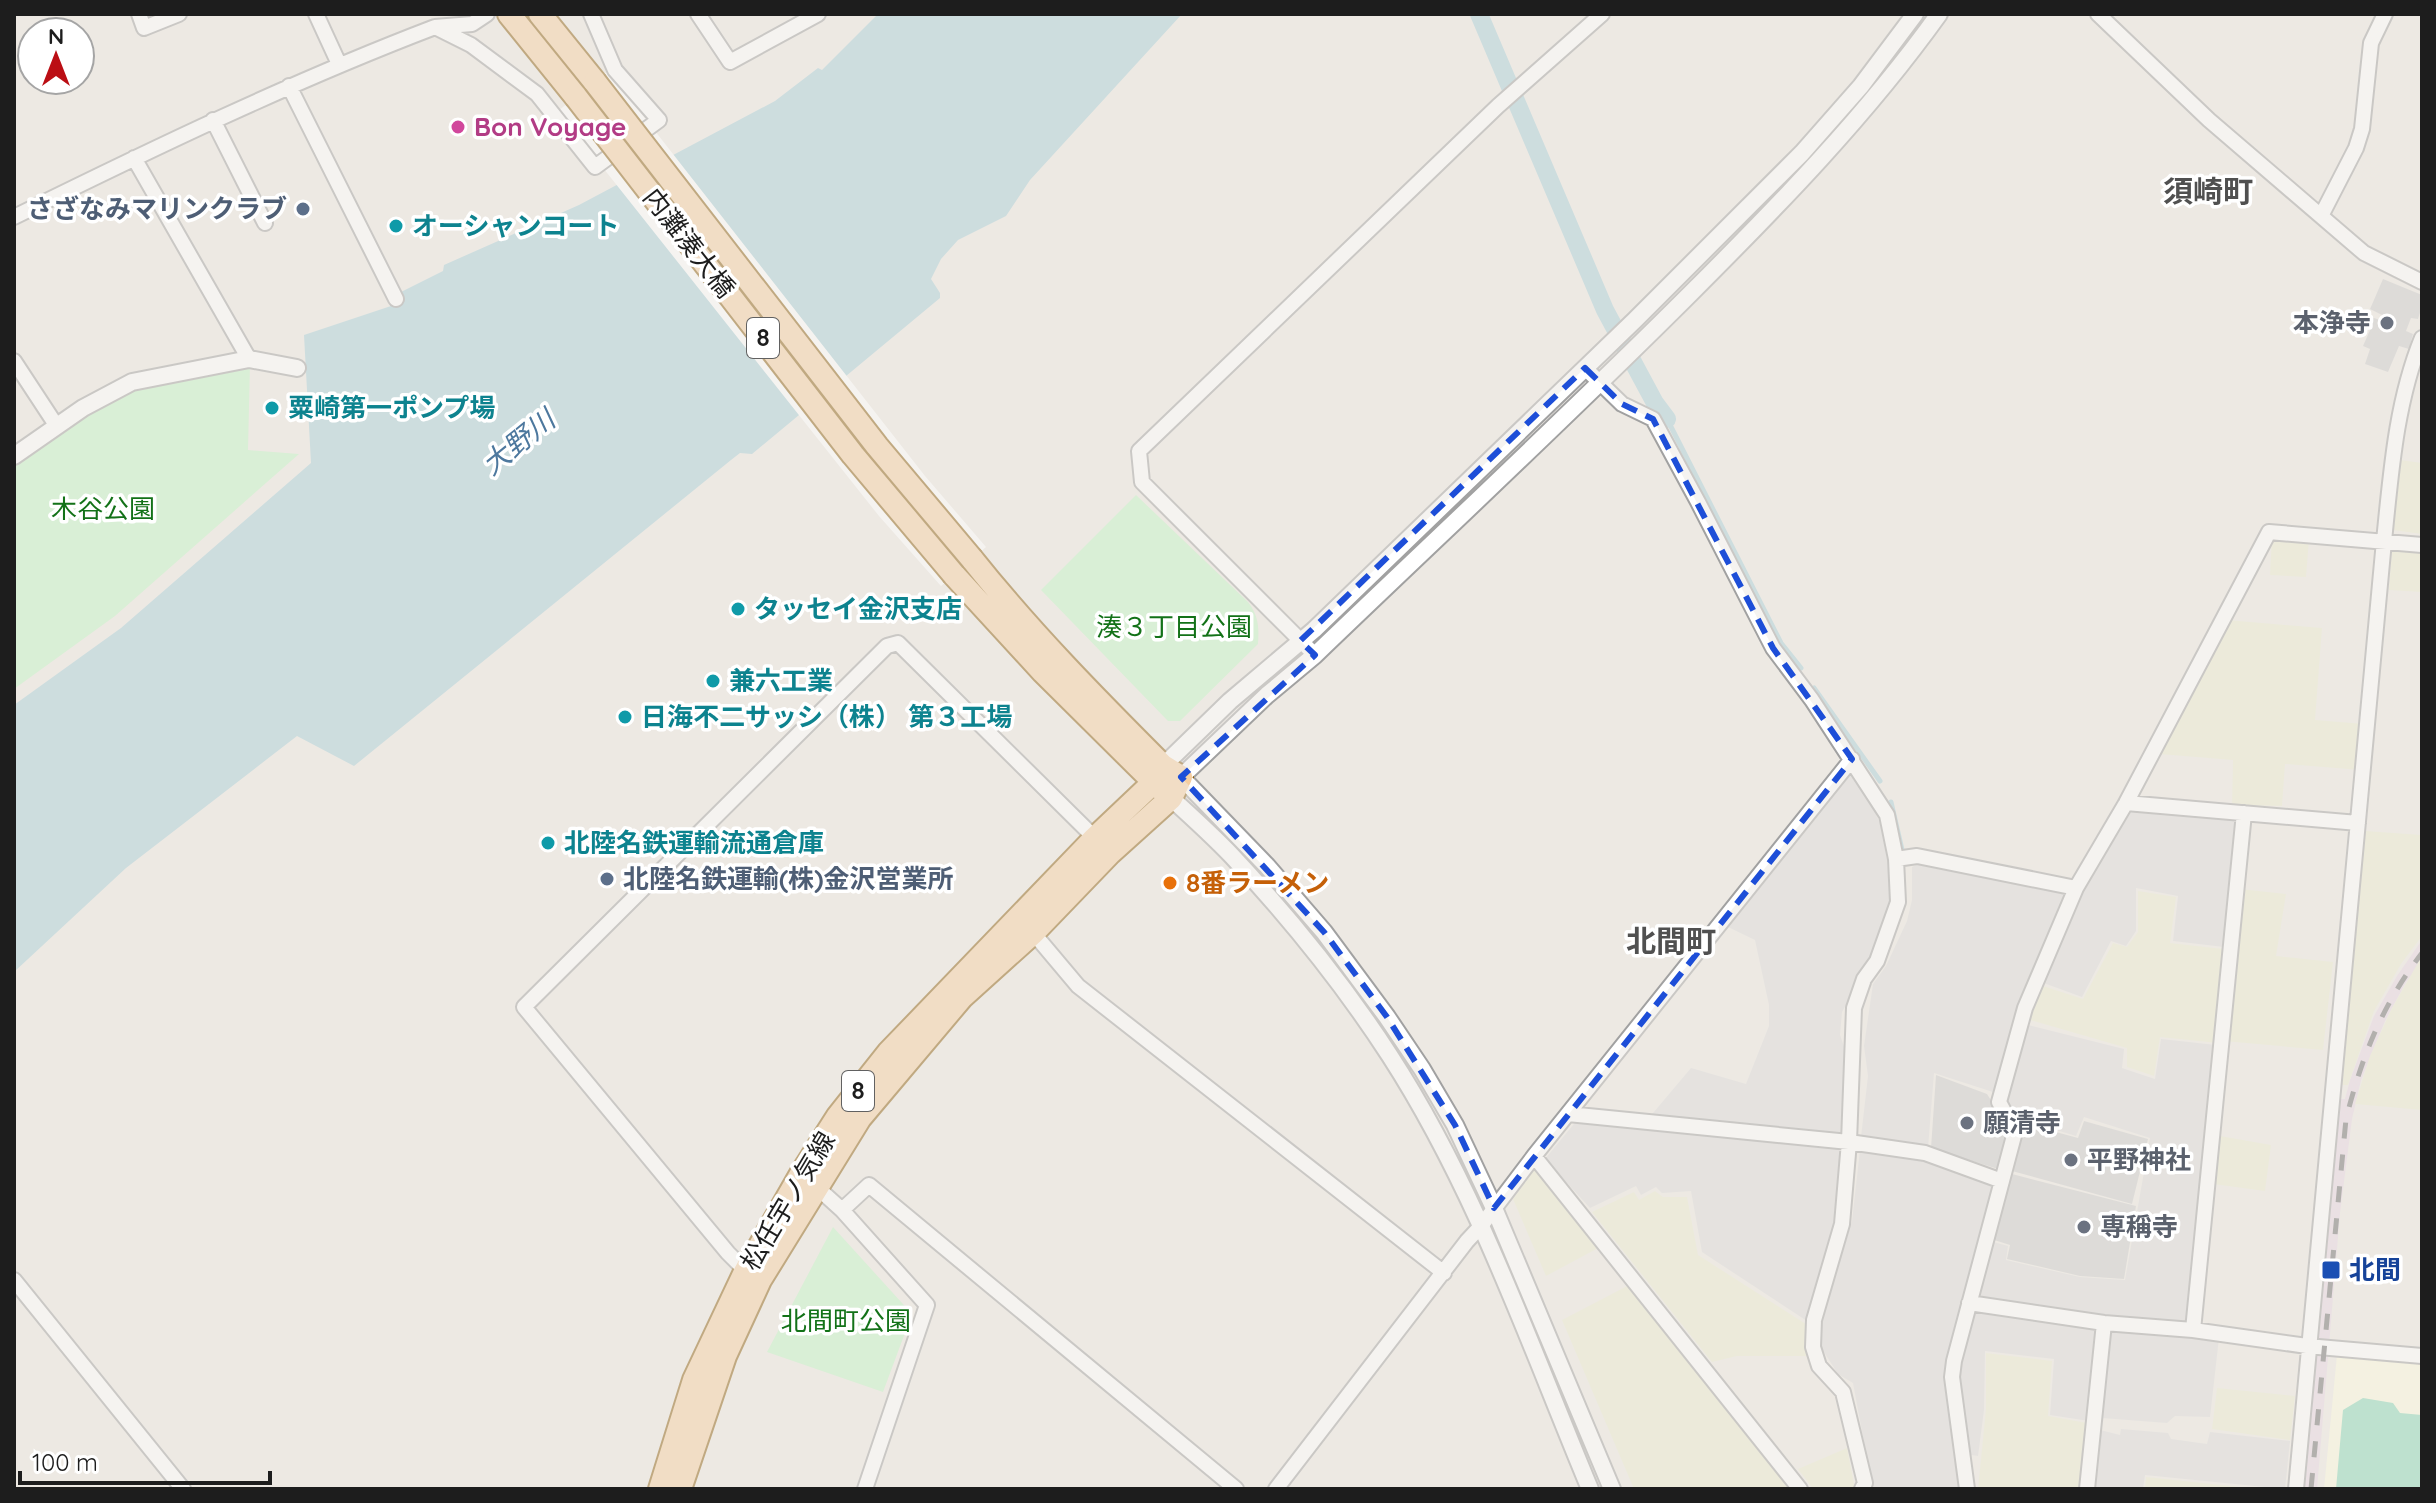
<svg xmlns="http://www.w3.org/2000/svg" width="2436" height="1503" viewBox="0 0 2436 1503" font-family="Quicksand,'Noto Sans JP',sans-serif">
<rect width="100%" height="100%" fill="#ede9e3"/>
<path fill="#dbdada" d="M1851 768 1865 791 1880 823 1887 859 1891 904 1871 959 1842 1012 1840 1035 1849 1061 1842 1136 1648 1119 1691 1068 1746 1084 1769 1026V1005L1755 940 1726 926Z
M2129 802 2237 816 2224 947 2173 941 2178 896 2136 888V931L2126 946 2111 941 2082 997 2041 982 2083 890Z
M1922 862 2070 892 1996 1093 1934 1073 1928 1148 1861 1137 1868 1076 1864 1046 1873 984 1886 966 1907 921 1912 900V867Z
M2028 1025 2124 1049 2122 1068 2155 1079 2161 1039 2216 1045 2189 1319 2179 1325 1977 1297 1990 1241 2008 1246 2006 1260 2080 1277 2125 1280 2150 1138 2084 1117 2076 1136 2023 1120 2019 1128 2002 1102Z
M1578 1119 1840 1147 1834 1229 1807 1321 1702 1252 1691 1191 1662 1193 1656 1187 1641 1195 1636 1186 1590 1208 1545 1159Z
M1860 1150 1931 1161 1994 1182 1951 1351 1963 1489H1868L1871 1480 1853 1383 1838 1374 1822 1349 1819 1320 1852 1221Z
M1976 1308 2099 1327 2089 1421 2050 1415 2054 1359 1985 1351 1984 1410 1978 1456 1965 1454 1955 1377 1967 1320Z
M2107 1325 2219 1338 2210 1417 2175 1416 2167 1423 2102 1418Z
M2121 1429 2168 1433 2171 1439 2207 1444 2210 1432 2290 1441 2285 1489 2145 1475 2143 1489H2095L2100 1430 2120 1435Z"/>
<path fill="#e6d5e3" d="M2422 940V963L2406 982 2385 1021 2361 1080 2352 1119 2340 1213 2317 1489H2302L2340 1099H2345L2350 1080 2374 1016 2397 976Z"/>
<path fill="#fcfbdd" d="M2337 1355 2422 1364V1489H2324Z"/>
<path fill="#cbcbcb" d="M2383 279 2422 295V306L2418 319 2411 318 2406 331 2413 334 2409 349 2399 346 2388 372 2365 364 2370 349 2363 346 2370 330 2363 326 2368 316 2380 320 2382 315 2370 309Z
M1936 1075 1987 1094 2010 1130 1998 1169 1931 1148Z
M2084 1121 2148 1139 2132 1204 2012 1171 2023 1123 2078 1138Z
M2012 1174 2136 1206 2124 1279 2080 1276 2007 1259 2010 1245 1991 1239Z"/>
<path fill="#eaebcf" d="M2400 460 2422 463V534L2393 530Z
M2272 536 2309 539 2306 577 2270 575Z
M2392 551 2422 553V592L2389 590Z
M2227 620 2322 628 2315 720 2364 724 2361 770 2285 764 2282 806 2232 805 2233 760 2159 754Z
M2365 831 2422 835V936L2401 964 2374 1011 2348 1085H2340Z
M2240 889 2286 894 2276 956 2333 962 2323 1050 2224 1041Z
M2138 891 2176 897 2170 943 2223 949 2218 1043 2160 1037 2154 1076 2127 1067V1048L2030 1020 2040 985 2083 999 2113 943 2127 947 2138 932Z
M2422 956V1110L2355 1104 2370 1056 2392 1008Z
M2220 1136 2271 1145 2265 1191 2213 1184Z
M1537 1166 1602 1246 1546 1276 1513 1199Z
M1655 1191 1663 1197H1687L1698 1255 1809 1326 1806 1356H1737L1712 1362 1592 1212 1634 1192 1639 1200Z
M1631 1284 1797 1489H1634L1562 1320Z
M1986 1353 2052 1361 2048 1416 2087 1423 2082 1489H1978L1986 1409Z
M2217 1388 2295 1396 2290 1440 2212 1429Z
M1847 1448 1855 1489H1813L1798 1469Z
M2146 1477 2259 1489H2145Z"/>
<path fill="#c2f5c5" d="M250 365 248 450 299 454 115 616 14 689V465L126 387Z
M1136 495 1248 602C1259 616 1259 628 1258 644L1180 721H1168L1041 590Z
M833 1227 912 1314 883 1392 767 1352Z"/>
<path fill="#86d7b5" d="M2363 1398 2393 1403 2400 1413 2422 1415V1489H2336L2343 1410Z"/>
<path fill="#a6ced8" d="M878 14H1182L1030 180 1006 216 958 240 941 259 931 279 940 293V298L752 454 740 453 731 460 354 766 297 736 126 868 14 972V705L121 628 311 463 304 335 400 303 399 293 443 271 444 265 579 205 775 101 818 68 822 70Z"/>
<path fill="#fff" d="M608 71 925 476 986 547 941 586 879 516 558 111Z"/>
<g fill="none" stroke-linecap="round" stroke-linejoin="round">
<path stroke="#a6ced8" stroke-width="5" d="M1667 419 1781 643 1801 668
M1814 688 1880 781
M1891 802 1903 854"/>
<path stroke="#a6ced8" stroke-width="18" d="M1479 14 1605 310 1655 403 1667 419"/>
<g stroke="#a1a1a1" stroke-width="18">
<path id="minor" d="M139 14 144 28 179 14
M316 14 339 64
M698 14 730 62 818 14
M2098 14 2209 120 2364 253 2422 282
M435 27 472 24 487 14
M289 86 396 299
M213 120 265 223
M134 158 249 359
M2321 216 2356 148 2362 129 2371 43 2385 14
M14 217C152 149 291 82 435 27L471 45 537 94 595 167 659 120 615 70 591 14
M14 361 56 425
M1585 368 1622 404 1653 419 1698 502 1773 648 1812 700 1887 815 1896 859 1898 902 1877 961 1864 979 1854 1008 1849 1142 1842 1224 1814 1320 1813 1347 1819 1366 1843 1392 1865 1483 1862 1489
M1315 655 1142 482 1139 451 1498 106 1602 14
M2126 803 2358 823
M1896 859 1917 856 2076 888
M1030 929 1078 986 1444 1273
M1568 1114 1849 1142 1925 1153 2002 1181
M1534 1156 1800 1489
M811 1182 842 1210 927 1305 865 1489
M842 1210 869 1185 1236 1489
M749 1274 728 1253 524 1007 887 646 898 643 1099 842
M14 1280 183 1489
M1969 1303 2104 1323 2193 1330 2307 1346 2422 1356
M2193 1330 2244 813
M1276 1489 1467 1241 1481 1226 1534 1156 1852 759
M1967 1489 1952 1377 1954 1361 2015 1132 1999 1102 2025 1008 2076 888 2126 803 2269 532 2422 545
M2087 1489 2104 1323
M2296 1489 2384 541C2391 472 2396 402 2422 338"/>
</g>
<g stroke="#a1a1a1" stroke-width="20">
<path id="tertiary" d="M14 456 83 408 132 382 249 359 297 368
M1163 766 1230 701 1314 630 1635 320 1802 153 1861 86 1915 14
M1171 798C1192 817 1213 836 1232 856 1290 918 1344 985 1390 1056 1476 1189 1529 1343 1590 1489
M1612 1489 1494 1208 1455 1125 1422 1069 1387 1017 1324 932 1267 866 1181 777 1267 695 1315 655C1440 535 1567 417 1690 294 1778 206 1866 116 1939 14"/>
</g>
<g stroke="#8b5c0b" stroke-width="26">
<path id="primary" d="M509 14 576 97
M540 14 595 82
M954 575 1043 672 1164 792
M660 1489 694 1380 745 1272 801 1174 838 1116 888 1053 1095 838 1153 783 1163 766
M680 1489 725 1356 760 1280 860 1118 962 997 1033 933 1110 853 1171 798 1181 777 1163 766C1097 700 1031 633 972 559"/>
</g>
<use href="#minor" stroke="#fff" stroke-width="14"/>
<use href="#tertiary" stroke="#fff" stroke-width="16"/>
<use href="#primary" stroke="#f5cea0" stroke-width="22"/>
<path stroke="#6b6b6b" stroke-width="5" stroke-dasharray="16 16" stroke-linecap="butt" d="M2311 1489 2346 1119C2362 1056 2382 1005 2422 953"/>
<g stroke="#8b5c0b" stroke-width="26" stroke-linecap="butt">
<path id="primary-bridge" d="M595 82 877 446 972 559
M576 97 853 455 954 575"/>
</g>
<use href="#primary-bridge" stroke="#f5cea0" stroke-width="22"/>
</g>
<path d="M0 0H2436V1503H0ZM1585 368 1622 404 1653 419 1773 648 1852 759 1494 1208 1455 1125 1387 1017 1324 932 1181 777 1315 655 1300 641Z" fill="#ede9e3" fill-opacity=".55" fill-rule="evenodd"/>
<path fill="none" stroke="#1d4ed8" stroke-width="6" stroke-dasharray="16 10" stroke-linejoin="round" d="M1585 368 1622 404 1653 419 1773 648 1852 759 1494 1208 1455 1125 1387 1017 1324 932 1181 777 1315 655 1300 641Z"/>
<circle fill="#d1479c" stroke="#fff" stroke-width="3" cx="458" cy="127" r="8"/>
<g fill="#5c6f8a" stroke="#fff" stroke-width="3">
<circle cx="303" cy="209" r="8"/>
<circle cx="607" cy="879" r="8"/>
</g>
<g fill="#0f9aa8" stroke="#fff" stroke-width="3">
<circle cx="396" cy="226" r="8"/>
<circle cx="272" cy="408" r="8"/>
<circle cx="738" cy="609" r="8"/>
<circle cx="713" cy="681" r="8"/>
<circle cx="625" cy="717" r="8"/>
<circle cx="548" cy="843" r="8"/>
</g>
<g fill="#6b7280" stroke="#fff" stroke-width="3">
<circle cx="2387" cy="323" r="8"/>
<circle cx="1967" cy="1123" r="8"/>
<circle cx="2071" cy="1160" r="8"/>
<circle cx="2084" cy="1227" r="8"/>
</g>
<circle fill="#e8710a" stroke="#fff" stroke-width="3" cx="1170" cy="883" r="8"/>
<rect fill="#1a4fb4" stroke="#fff" stroke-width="3" x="2321" y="1260" width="20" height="20" rx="4"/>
<g text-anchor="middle" stroke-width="7" stroke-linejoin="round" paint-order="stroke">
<g fill="#fff" stroke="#616161" stroke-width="2">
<rect x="747" y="318" width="32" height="40" rx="6"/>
<rect x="842" y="1071" width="32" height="40" rx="6"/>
</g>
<g font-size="24" font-weight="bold" fill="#1d1d1d">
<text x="763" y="346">8</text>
<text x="858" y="1099">8</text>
</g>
<g font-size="26" font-weight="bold" fill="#b23c85" stroke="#fff" text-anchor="start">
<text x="474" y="136">Bon Voyage</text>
</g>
<g font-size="26" font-weight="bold" fill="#4e5e75" stroke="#fff" text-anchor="end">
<text x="287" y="218">さざなみマリンクラブ</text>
<text x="623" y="888" text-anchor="start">北陸名鉄運輸(株)金沢営業所</text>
</g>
<g font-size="26" font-weight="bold" fill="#0d838f" stroke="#fff" text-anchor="start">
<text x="412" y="235">オーシャンコート</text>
<text x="288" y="417">粟崎第一ポンプ場</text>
<text x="754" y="618">タッセイ金沢支店</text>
<text x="729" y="690">兼六工業</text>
<text x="641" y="726">日海不二サッシ（株） 第３工場</text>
<text x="564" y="852">北陸名鉄運輸流通倉庫</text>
</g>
<g font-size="26" fill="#1d1d1d" stroke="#fff">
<text transform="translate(689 243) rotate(52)" y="9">内灘湊大橋</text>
<text transform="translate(788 1201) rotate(-59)" y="9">松任宇ノ気線</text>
</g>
<g font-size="26" font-weight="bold" fill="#5b616d" stroke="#fff" text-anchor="start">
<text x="2371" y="332" text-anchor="end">本浄寺</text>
<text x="1983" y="1132">願清寺</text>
<text x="2087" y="1169">平野神社</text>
<text x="2100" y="1236">専稱寺</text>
</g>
<g font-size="26" fill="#137218" stroke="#fff">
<text x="103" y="518">木谷公園</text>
<text x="1174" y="636">湊３丁目公園</text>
<text x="846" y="1330">北間町公園</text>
</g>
<g font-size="26" font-weight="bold" fill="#c56008" stroke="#fff" text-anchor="start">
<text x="1186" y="892">8番ラーメン</text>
</g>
<g font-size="26" font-weight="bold" fill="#164399" stroke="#fff" text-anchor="start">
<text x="2349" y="1279">北間</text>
</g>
<g font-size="28" font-style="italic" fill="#4d789e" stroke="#fff">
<text transform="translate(518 442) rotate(-39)" y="10">大野川</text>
</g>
<g font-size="30" font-weight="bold" fill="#505050" stroke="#fff">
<text x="2208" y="202">須崎町</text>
<text x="1671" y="952">北間町</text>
</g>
</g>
<rect width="2436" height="1503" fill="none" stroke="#1d1d1d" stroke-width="32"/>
<g transform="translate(56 56)"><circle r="38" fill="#ffffff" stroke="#a5a5a5" stroke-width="2"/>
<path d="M0-6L14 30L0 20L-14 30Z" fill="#bb0e14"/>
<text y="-12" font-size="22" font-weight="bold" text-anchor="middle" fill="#1d1d1d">N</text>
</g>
<path d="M20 1471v12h250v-12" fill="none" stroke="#1d1d1d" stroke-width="4"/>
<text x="32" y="1471" font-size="24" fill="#1d1d1d" stroke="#ffffff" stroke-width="6" paint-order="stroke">100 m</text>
</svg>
